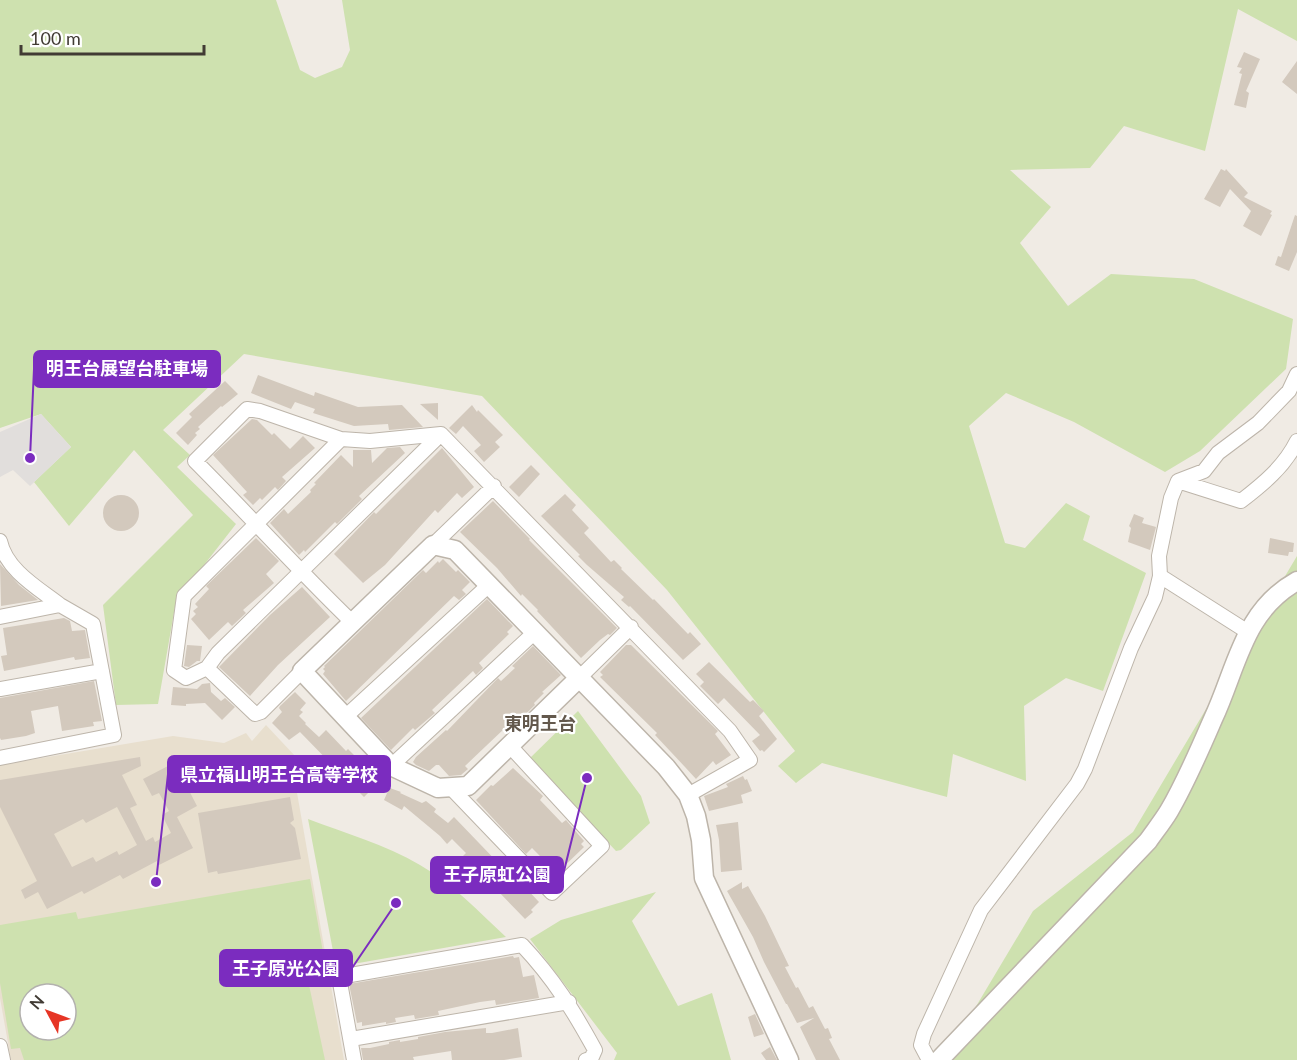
<svg xmlns="http://www.w3.org/2000/svg" width="1297" height="1060" viewBox="0 0 1297 1060" font-family="Lato,'Noto Sans JP',sans-serif">
<rect width="100%" height="100%" fill="#f0ebe4"/>
<path fill="#e8dfce" fill-rule="evenodd" d="M266 725 296 757 293 770 344 1060H11L0 998V765L173 736 224 743 246 733 252 741ZM30 994H66V1030H30Z"/>
<path fill="#cee1af" fill-rule="evenodd" d="M0 0H276L300 70 315 78 342 67 350 50 342 0H1297V41L1238 9 1205 151 1124 126 1090 168 1010 170 1051 207 1020 243 1068 306 1111 274 1194 279 1293 319 1286 369 1200 451 1165 472 1074 422 1006 393 969 426 1005 543 1025 548 1066 503 1090 516 1083 540 1146 573 1103 691 1066 678 1024 706 1026 781 953 754 947 797 822 763 796 783 778 766 795 751 667 590 482 396 244 354 163 430 190 455 177 467 236 524 176 601 158 704 116 705 103 605 193 515 134 450 69 526 34 482 71 447 41 414 0 428Z
M1297 556V1060H944L1033 911 1133 832Z
M578 711 641 796 650 823 621 850 616 851 529 759Z
M308 819C345 833 386 845 420 865 453 884 479 912 506 937L336 967Z
M310 879 328 980 309 985 325 1060H24L20 1048 11 1049 0 983V925L76 912 78 919ZM30 994H66V1030H30Z
M656 892 632 921 678 1006 712 993 731 1060H614L617 1053 530 939 561 920Z"/>
<path fill="#e1dedc" d="M41 414 71 447 30 486 13 470 0 477V432Z"/>
<path fill="#d3c9bd" fill-rule="evenodd" d="M1244 52 1260 59 1246 91 1249 93 1246 108 1234 105 1242 74 1239 73 1242 68 1237 67Z
M1297 61V94L1282 82Z
M1221 169 1225 171 1226 169 1248 193 1244 197 1272 211 1270 214 1272 215 1261 236 1243 226 1251 211 1230 189 1220 207 1204 199Z
M1295 215 1297 216V252L1289 271 1275 265 1278 256 1281 257Z
M258 375 314 396 315 392 358 407 402 405 423 427 389 430 388 424 354 426 313 413 315 409 295 402 291 409 251 393Z
M225 381 238 394 222 407 221 406 198 427 200 429 195 433 197 435 188 445 176 433 192 417 189 414Z
M438 403V420L420 404Z
M472 405 477 412 478 410 503 435 495 442 500 447 484 462 474 451 481 445 463 426 456 434 449 428Z
M252 419 257 420 272 435 274 433 290 449 303 436 315 448 282 477 286 481 278 490 275 487 262 500 260 498 253 505 243 495 247 492 213 455Z
M400 447 405 453 359 496 362 499 337 524 335 522 305 552 304 550 299 555 270 523 284 509 288 514 311 492 310 490 316 484 314 483 341 455 353 467V450H371L372 463 387 448Z
M442 448 474 487 462 498 457 493 438 513 435 510 385 565 363 583 334 554 374 512 376 514Z
M531 465 540 474 519 497 509 487Z
M565 494 576 505 572 510 589 528 584 533 611 562 614 560 622 568 621 569 653 600 654 599 688 634 690 632 701 644 683 660 630 606 629 607 621 600 624 597 587 565 578 556 580 555 541 516Z
M103 513a18 18 0 1 1 36 0a18 18 0 1 1-36 0Z
M493 501 530 539 529 540 617 628 610 635 608 634 600 640 581 658 537 611 538 610 522 594 521 596 497 568 460 532Z
M1134 514 1144 518 1142 523 1156 527 1150 550 1128 542 1131 528 1129 526Z
M256 538 279 561 266 574 274 583 243 610 246 613 232 626 228 622 209 640 191 619 196 614 193 611 198 607 195 604 209 589 206 586Z
M1270 538 1294 543 1293 552H1289L1288 556 1268 553Z
M443 559 456 572 458 570 470 582 462 590 466 594 459 600 454 596 346 701 323 674 325 671 323 669 325 667 324 666 423 570 426 573 438 561 439 563Z
M0 564 19 585 38 600 1 606Z
M302 587 330 617 278 665 250 696 219 667 270 615Z
M487 599 513 626 507 632 509 634 479 663 483 668 476 675 473 671 432 710 435 713 415 730 413 728 391 750 361 718Z
M64 618 70 621 72 631 85 630 90 658 75 660 74 657 4 671 1 656 7 655 3 628Z
M187 645 202 646 200 661H197L189 667 184 666Z
M626 645H631L718 731 715 734 731 755 716 765 713 761 696 779 685 767 655 735 657 733 600 677 603 675 600 672Z
M533 646 561 675 542 692 544 693 534 703 535 705 508 731 505 728 486 746 465 766 468 769 461 775 449 776 439 765H436L429 771 416 765 413 762 416 757 446 730 447 731 498 678 501 681 515 668 512 666Z
M709 662 750 702 753 700 764 711 759 716 777 739 764 752 762 750 760 751 752 741 760 735 724 698 718 704 700 686 704 682 696 674Z
M94 681 102 721 93 722 94 726 62 731 58 706 31 711 35 733 26 736 1 740 0 738V698Z
M210 683 211 692 221 701 225 698 235 707 222 720 205 703 186 704V706L171 705 173 687 197 689 202 684Z
M295 692 306 703 300 710 303 712 299 716 306 723 305 724 319 737 326 730 346 751 348 749 359 760 357 762 378 783 364 797 353 786 355 783 342 770 340 773 300 732 289 740 272 723 282 712 279 708 280 706Z
M140 757 141 766 122 775 137 805 130 808 146 841 153 837 155 842 171 833 162 815 169 811 159 793 152 796 143 779 168 766 171 772 178 769 197 806 177 817 193 848 159 865 157 861 123 879 120 875 84 894 82 891 47 909 38 892 25 899 21 890 37 881 0 807V780ZM117 807 137 845 119 855 117 851 96 862 93 857 72 867 54 834 83 819 86 823Z
M513 768 543 796 540 800 562 823 566 820 584 841 581 844 584 847 551 879 542 868 547 863 532 848 526 854 476 800 491 785 493 786Z
M743 776 745 780 747 779 752 791 741 795 743 803 709 811 704 796 728 787 726 784Z
M387 787 401 792 400 793 422 803 426 801 436 809 434 812 448 823 454 817 504 869 506 867 539 902 531 910 533 912 525 919 497 890 490 882 491 881 477 864 472 868 462 857 466 853 452 839 447 844 440 836 404 806 402 810 384 800 388 791 386 789Z
M290 797 294 820 290 823 295 828 301 859 218 874 217 871 208 873 198 813Z
M738 822 742 870 721 872 719 840 716 825Z
M742 882V889L748 886 765 916 789 966 785 967 796 988 798 987 809 1008 813 1006 825 1029 828 1028 832 1038 829 1039 840 1060H816L800 1027 814 1018 797 1023 787 1004H786L764 962 753 937 727 891Z
M513 956 514 958 519 957 523 977 534 975 539 998 496 1005 495 1000 480 1002 438 1011 439 1015 415 1019 414 1015 395 1018 396 1022 386 1024V1022L362 1026V1022L357 1023 349 984Z
M755 1014 764 1034 754 1037 748 1017Z
M486 1028V1033H492L518 1028 522 1057 504 1060H452L451 1051 413 1057 414 1060H363L361 1048H370L389 1044V1042L400 1040V1042L418 1039V1037L445 1032Z
M770 1047 777 1060H766L761 1053Z"/>
<g fill="none" stroke-linecap="round" stroke-linejoin="round">
<g stroke="#bdb5aa" stroke-width="16">
<path id="minor" d="M1178 481 1204 471 1218 453 1258 423 1289 391 1297 374
M0 541C6 570 38 588 60 605
M433 545 494 486
M1160 576 1248 632
M0 617 60 605 93 624 114 735 0 758
M352 622C298 570 248 514 195 461L247 409 260 411 341 439 370 441 441 434 730 731 750 760 688 795
M207 668 218 653 441 434
M302 671 261 712 255 714 207 668 186 678 174 670 184 596 341 439
M579 678 631 627
M0 689 102 671
M344 718 490 584
M391 766 535 632
M451 788 552 893 602 846 510 746
M351 1039 569 1002
M0 1046 3 1060
M354 1060 339 977 522 945C554 979 573 1010 595 1050L591 1059 586 1060
M929 1060 921 1045 924 1034 981 910 1077 784 1085 769 1131 648 1155 597 1160 576 1159 556 1171 498 1178 481 1241 501C1263 484 1284 467 1297 441"/>
</g>
<g stroke="#bdb5aa" stroke-width="21">
<path id="tertiary" d="M579 678 468 786 438 788 391 766 302 671 433 545 455 550 666 767 688 795 696 816 701 840 704 878 789 1060
M939 1060 1148 841C1155 831 1163 821 1169 811 1186 782 1200 749 1213 719 1237 668 1243 611 1297 581"/>
</g>
<use href="#minor" stroke="#fff" stroke-width="14"/>
<use href="#tertiary" stroke="#fff" stroke-width="18"/>
</g>
<g text-anchor="middle" stroke-width="4.5" stroke-linejoin="round" paint-order="stroke">
<g font-size="18" font-weight="bold" fill="#63584c" stroke="#fff">
<text x="540" y="730">東明王台</text>
</g>
</g>
<path fill="none" stroke="#7b2cbf" stroke-width="2" d="M30 458L34 369M156 882L168 774M587 778L563 875M396 903L352 968"/>
<g fill="#7b2cbf" stroke="#fff" stroke-width="2">
<circle cx="30" cy="458" r="6"/>
<circle cx="156" cy="882" r="6"/>
<circle cx="587" cy="778" r="6"/>
<circle cx="396" cy="903" r="6"/>
</g>
<g fill="#7b2cbf" stroke="#7b2cbf" stroke-width="2">
<rect x="34" y="351" width="186" height="36" rx="6"/>
<rect x="168" y="756" width="222" height="36" rx="6"/>
<rect x="431" y="857" width="132" height="36" rx="6"/>
<rect x="220" y="950" width="132" height="36" rx="6"/>
</g>
<g font-size="18" text-anchor="middle" font-weight="bold" fill="#fff">
<text x="127" y="375">明王台展望台駐車場</text>
<text x="279" y="781">県立福山明王台高等学校</text>
<text x="497" y="881">王子原虹公園</text>
<text x="286" y="975">王子原光公園</text>
</g>
<g transform="translate(48 1012) rotate(311)"><circle r="28" fill="#ffffff" stroke="#b3b1ae" stroke-width="1.5"/>
<path d="M0-4.5L10 22L0 15L-10 22Z" fill="#e63525"/>
<text y="-9" font-size="16" font-weight="bold" text-anchor="middle" fill="#413b34">N</text>
</g>
<path d="M21 45v9h183v-9" fill="none" stroke="#413b34" stroke-width="3"/>
<text x="30" y="45" font-size="18" fill="#413b34" stroke="#ffffff" stroke-width="4.5" paint-order="stroke">100 m</text>
</svg>
